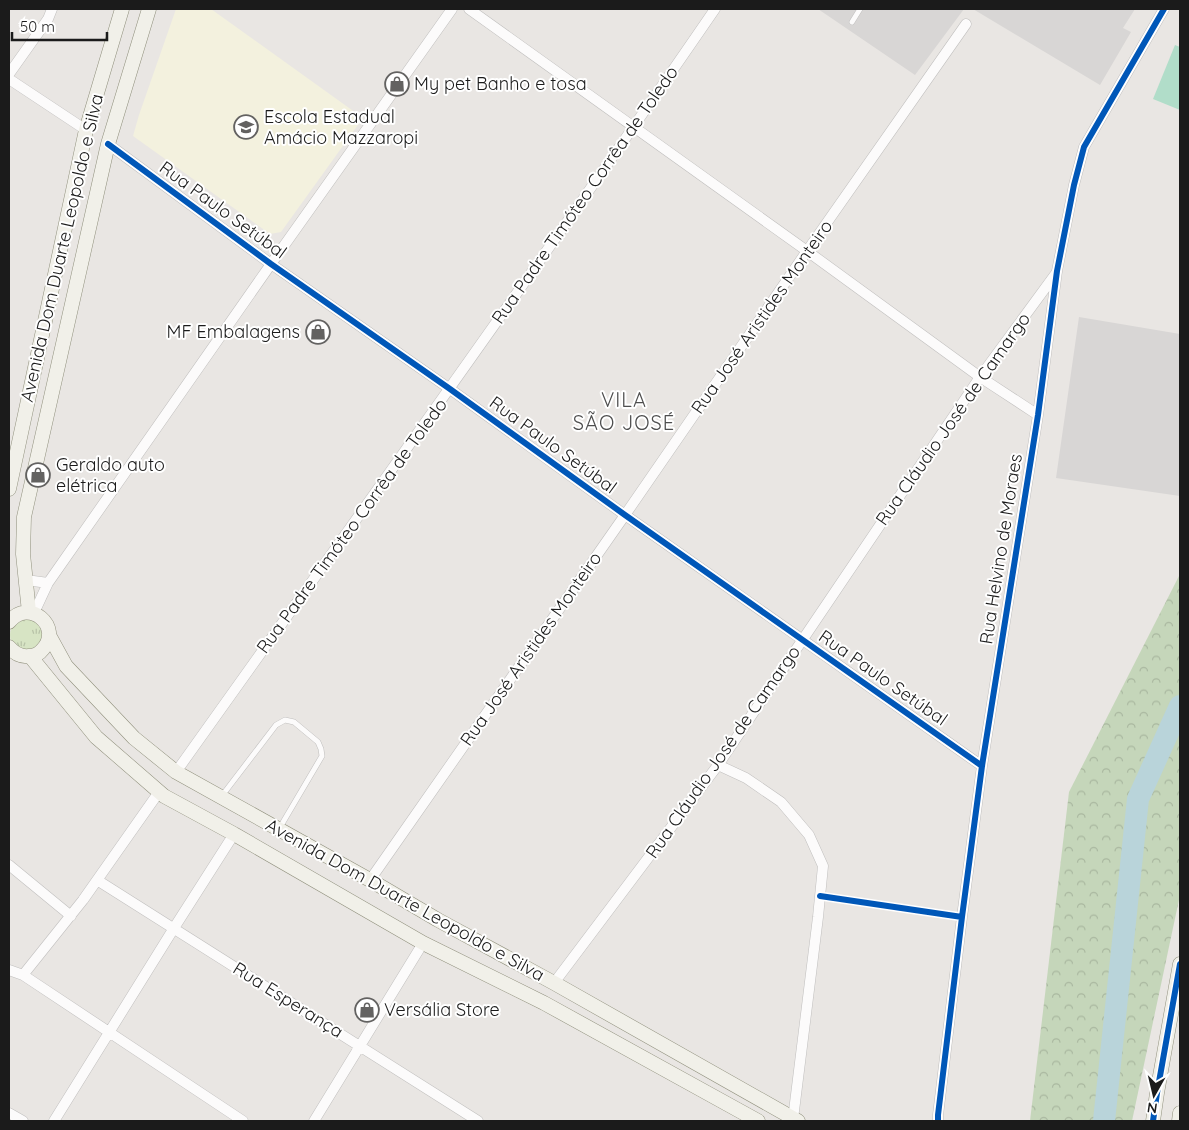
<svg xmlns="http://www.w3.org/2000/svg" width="1189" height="1130" viewBox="0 0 1189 1130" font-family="Quicksand,sans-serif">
<defs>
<pattern id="grass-tufts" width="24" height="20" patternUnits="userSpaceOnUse" patternTransform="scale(1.25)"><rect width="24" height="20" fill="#d7e4c4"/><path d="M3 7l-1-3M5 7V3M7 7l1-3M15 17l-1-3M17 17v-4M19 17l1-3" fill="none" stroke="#b8c3a8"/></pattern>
<pattern id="forest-crowns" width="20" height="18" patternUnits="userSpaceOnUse" patternTransform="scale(1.25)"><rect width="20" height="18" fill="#c5d6ba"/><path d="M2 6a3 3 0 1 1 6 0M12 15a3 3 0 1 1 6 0" fill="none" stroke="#a9b79f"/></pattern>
</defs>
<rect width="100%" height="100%" fill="#e9e6e3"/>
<path fill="#d8d6d5" d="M818 9H964L915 75Z
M973 9H1135L1123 28 1131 32 1100 85Z
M1079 317 1180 334V496L1056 478Z"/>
<path fill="#f3f1de" d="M176 9H211L363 118 281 232 270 234 133 136 139 115Z"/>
<path fill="url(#grass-tufts)" d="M10 635a16 16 0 1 1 32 0a16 16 0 1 1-32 0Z"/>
<path fill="url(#forest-crowns)" d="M1180 574V895L1132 1121H1030L1069 792Z"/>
<path fill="#b1ddc9" d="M1175 45 1180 47V110L1153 99Z"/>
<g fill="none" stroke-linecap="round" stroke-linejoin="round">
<path stroke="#b9d4da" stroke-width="22" d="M1104 1121 1138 799 1180 706"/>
<g stroke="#c0bfbe" stroke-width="6">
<path id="lane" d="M852 22 860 9
M221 797 276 725 285 720 294 722 318 742 321 749 322 756 279 829
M820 896 962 917"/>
</g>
<g stroke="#c0bfbe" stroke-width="11">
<path id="street" d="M469 9 807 251 980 377 1038 415
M9 74 48 19 52 9
M9 79 86 130
M108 144 271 264 450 389 625 515 982 766
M26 580 48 583
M34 613 48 583 271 264 452 9
M718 765 746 778 781 802 809 835 823 866 818 917 793 1119
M176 772C357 518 539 265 715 9
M9 865 71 916
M97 880 478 1121
M370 880 625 515 807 251 966 24
M9 970 23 975 243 1121
M23 975 83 900 159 792
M554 983 718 765 980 377 1057 272
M9 1113 23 1121
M54 1121 174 928 234 834
M314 1121 423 943
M938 1121V1115L962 917 982 766 1038 415 1057 271 1074 185 1084 147 1164 9"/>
</g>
<g stroke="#90907d" stroke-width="15">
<path id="secondary" d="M9 489 86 130 122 9
M29 612 23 554 24 517 108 144 149 9
M9 622C29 597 63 627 43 649 40 653 35 656 29 656 21 657 14 653 9 647
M49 635 66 666 134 738 176 772 370 880 438 920 554 983 798 1121
M30 656 96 737 164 796 234 834 423 943 544 1003 758 1121
M1153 1121 1157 1093 1180 964
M1179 1121 1180 1113"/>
</g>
<use href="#lane" stroke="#fcfbfb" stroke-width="5"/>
<use href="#street" stroke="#fcfbfb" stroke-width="10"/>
<use href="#secondary" stroke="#f1f0e9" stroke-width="14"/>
<g stroke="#fff" stroke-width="9">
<path id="cycleway" d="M108 144 271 264 450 389 625 515 982 766
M820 896 962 917
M938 1121V1115L962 917 982 766 1038 415 1057 271 1074 185 1084 147 1164 9
M1153 1121 1157 1093 1180 964"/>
</g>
<use href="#cycleway" stroke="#0057b8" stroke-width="6"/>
</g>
<defs>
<g id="shop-ring" transform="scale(1.25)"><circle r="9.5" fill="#fff" stroke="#636261" stroke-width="1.5"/><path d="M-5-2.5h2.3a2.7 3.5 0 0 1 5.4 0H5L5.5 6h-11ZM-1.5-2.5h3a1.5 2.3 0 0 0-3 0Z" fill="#636261"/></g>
<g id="school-ring" transform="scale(1.25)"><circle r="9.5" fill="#fff" stroke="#636261" stroke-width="1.5"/><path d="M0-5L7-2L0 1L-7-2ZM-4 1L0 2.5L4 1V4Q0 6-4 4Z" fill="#636261"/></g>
</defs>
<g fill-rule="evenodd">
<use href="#shop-ring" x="397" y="84"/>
<use href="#school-ring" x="246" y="127"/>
<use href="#shop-ring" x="318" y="332"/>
<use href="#shop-ring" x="38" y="475"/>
<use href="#shop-ring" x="367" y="1010"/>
</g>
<g text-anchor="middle" stroke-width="4" stroke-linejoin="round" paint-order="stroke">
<g font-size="18" fill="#1b1b1b" stroke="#fff" text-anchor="start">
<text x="414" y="90">My pet Banho e tosa</text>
<text x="264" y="123">Escola Estadual<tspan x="264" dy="21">Amácio Mazzaropi</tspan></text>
<text x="300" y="338" text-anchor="end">MF Embalagens</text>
<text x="56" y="471">Geraldo auto<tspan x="56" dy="21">elétrica</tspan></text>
<text x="384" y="1016">Versália Store</text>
</g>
<g font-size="18" fill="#1b1b1b" stroke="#fff">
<text transform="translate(585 195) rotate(-55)" y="6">Rua Padre Timóteo Corrêa de Toledo</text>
<text transform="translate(223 210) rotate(36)" y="6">Rua Paulo Setúbal</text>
<text transform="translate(62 248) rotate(-77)" y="6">Avenida Dom Duarte Leopoldo e Silva</text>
<text transform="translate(762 317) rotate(-55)" y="6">Rua José Aristides Monteiro</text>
<text transform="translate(953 419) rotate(-55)" y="6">Rua Cláudio José de Camargo</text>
<text transform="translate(553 445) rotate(36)" y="6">Rua Paulo Setúbal</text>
<text transform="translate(352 526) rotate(-54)" y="6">Rua Padre Timóteo Corrêa de Toledo</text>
<text transform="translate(1001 549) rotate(-81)" y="6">Rua Helvino de Moraes</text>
<text transform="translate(531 649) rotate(-55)" y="6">Rua José Aristides Monteiro</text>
<text transform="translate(883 678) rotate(35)" y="6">Rua Paulo Setúbal</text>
<text transform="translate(723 752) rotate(-55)" y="6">Rua Cláudio José de Camargo</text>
<text transform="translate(405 900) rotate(29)" y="6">Avenida Dom Duarte Leopoldo e Silva</text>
<text transform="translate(288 1000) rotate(32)" y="6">Rua Esperança</text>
</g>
<g font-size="20" letter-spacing="1" fill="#4e4e4e" stroke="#fff">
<text x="624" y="407">VILA<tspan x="624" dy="23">SÃO JOSÉ</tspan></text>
</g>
</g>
<rect width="1189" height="1130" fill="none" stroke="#1b1b1b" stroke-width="20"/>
<g transform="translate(1154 1095) rotate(188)" stroke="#ffffff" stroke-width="4" paint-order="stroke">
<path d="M0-4L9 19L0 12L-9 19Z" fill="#1b1b1b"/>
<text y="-8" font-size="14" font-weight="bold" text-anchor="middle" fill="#1b1b1b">N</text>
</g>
<path d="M12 32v8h95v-8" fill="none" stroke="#1b1b1b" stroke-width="2.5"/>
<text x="20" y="32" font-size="15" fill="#1b1b1b" stroke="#ffffff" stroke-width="4" paint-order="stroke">50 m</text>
</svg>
